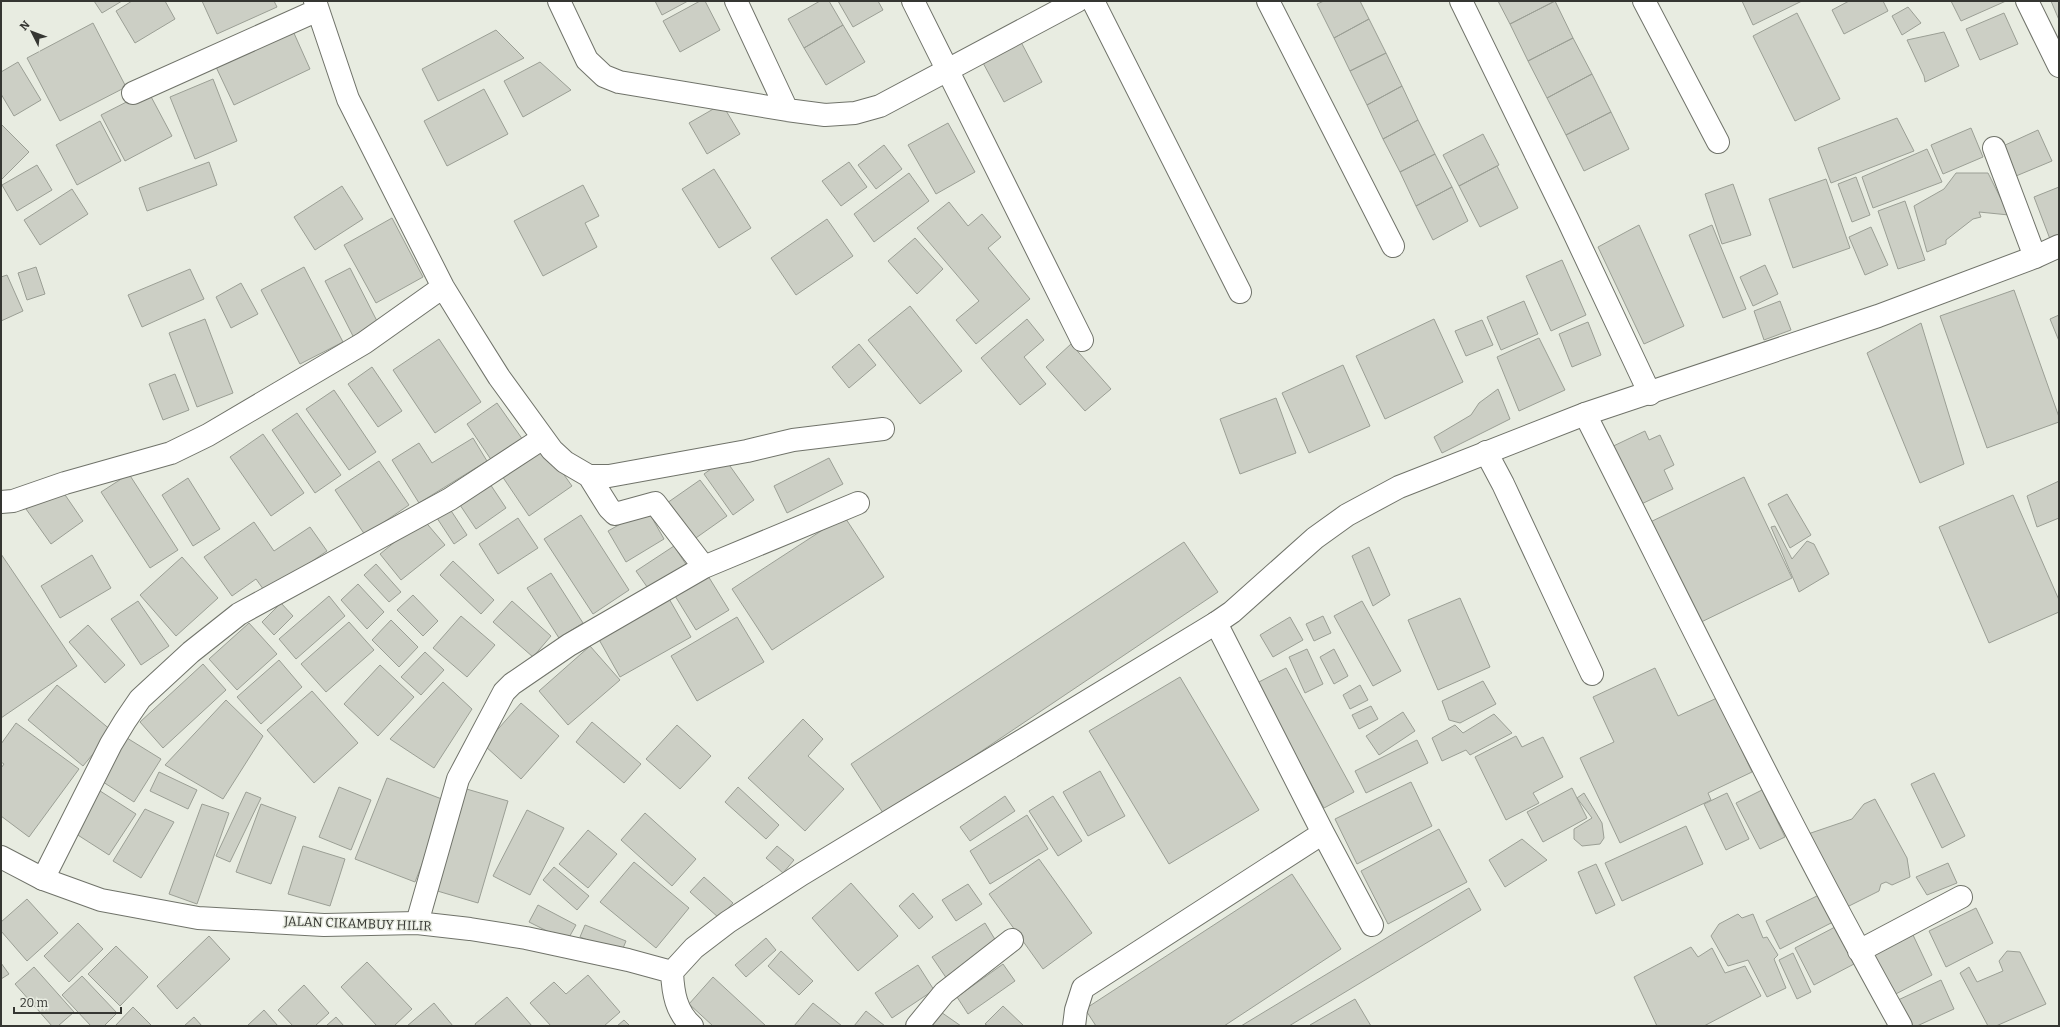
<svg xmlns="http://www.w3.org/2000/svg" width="2060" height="1027" viewBox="0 0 2060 1027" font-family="Bitter,serif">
<rect width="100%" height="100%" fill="#e8ece1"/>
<path fill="#cccfc5" stroke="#9b9f95" d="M94 1H122L102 13Z
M132 1H165L175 19 135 43 116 11Z
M202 1H274L277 7 217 34Z
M655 1H688L662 15Z
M700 1H705L720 30 680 52 663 21Z
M820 1H829L843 25 804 48 788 19Z
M838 1H878L883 10 853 27Z
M1324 1H1360L1369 19 1334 38 1317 4Z
M1498 1H1555L1510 24Z
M1555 1 1573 38 1528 61 1510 24Z
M1742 1H1802L1753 25Z
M1849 1H1883L1888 11 1844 34 1832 10Z
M1951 1H2006L1961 21Z
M2051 1H2059V20Z
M1908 7 1921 23 1902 35 1892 16Z
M1797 13 1840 99 1795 121 1753 36Z
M2004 13 2018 44 1980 60 1966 29Z
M1369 19 1386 53 1350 71 1334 38Z
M93 23 126 87 60 121 27 58Z
M843 25 865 62 826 85 804 48Z
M496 30 524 58 438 101 422 69Z
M293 31 310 69 234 105 216 67Z
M1944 32 1959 66 1925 82 1924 76 1907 40Z
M1573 38 1592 74 1547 98 1528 61Z
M1021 42 1042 82 1004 102 982 61Z
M1386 53 1402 86 1367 105 1350 71Z
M18 62 41 100 14 116 1 94V72Z
M540 62 571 90 523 117 504 81Z
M1592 74 1611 112 1566 135 1547 98Z
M213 79 237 141 195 159 170 97Z
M1402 86 1418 120 1383 139 1367 105Z
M484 89 508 134 447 166 424 121Z
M148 91 172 136 125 161 101 115Z
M722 104 740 134 707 154 689 123Z
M1611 112 1629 149 1584 171 1566 135Z
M1897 118 1914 151 1831 183 1818 148Z
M1418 120 1435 154 1400 172 1383 139Z
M100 121 121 161 77 185 56 145Z
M948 123 975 172 936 194 908 145Z
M1 124 29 152 1 180Z
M1971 128 1983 157 1943 174 1931 145Z
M2038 130 2052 161 2016 176 2003 146Z
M1483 134 1499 165 1459 186 1443 155Z
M884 145 902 169 876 189 858 165Z
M1927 149 1942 182 1873 208 1862 177Z
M1435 154 1452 187 1416 206 1400 172Z
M209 162 217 185 147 211 139 188Z
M849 162 867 187 841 206 822 181Z
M37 165 52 190 17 211 2 185Z
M1497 166 1518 208 1480 227 1459 186Z
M714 169 751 228 719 248 682 189Z
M909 173 929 201 874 242 854 214Z
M1956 173H1988L2009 215 1979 212 1981 217 1973 219 1946 240V244L1927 252 1914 206 1944 189Z
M1856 177 1870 215 1852 222 1838 184Z
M1826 179 1850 248 1793 268 1769 199Z
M1733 184 1751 235 1722 244 1705 194Z
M583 185 599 216 585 223 597 247 543 276 514 221Z
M342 186 363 219 315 250 294 217Z
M1452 187 1468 221 1433 240 1416 206Z
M2059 187V236L2050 239 2034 197Z
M72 189 88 214 40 245 24 220Z
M1905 201 1925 260 1898 269 1878 211Z
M949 202 968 226 982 214 1001 237 988 248 1030 299 976 344 956 320 979 301 917 228Z
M392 218 423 277 376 303 344 245Z
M827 219 853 256 796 295 771 258Z
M1639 225 1684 326 1644 344 1598 247Z
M1712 225 1746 309 1723 318 1689 235Z
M1871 227 1888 265 1865 275 1849 237Z
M915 238 943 269 917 294 888 261Z
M1562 260 1586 315 1551 331 1526 276Z
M1765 265 1778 294 1753 306 1740 277Z
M36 267 45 294 27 300 18 273Z
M304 267 343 342 300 364 261 290Z
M350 268 379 325 354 338 325 281Z
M190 269 204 299 142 327 128 295Z
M7 275 23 311 1 321V277Z
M241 283 258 314 231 328 216 297Z
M2014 290 2059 417V422L1987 448 1940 316Z
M1524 301 1538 334 1501 350 1487 317Z
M1780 301 1791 330 1764 340 1754 311Z
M910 306 962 371 920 404 868 340Z
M2059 315V341L2050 319Z
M205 319 233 393 197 407 169 333Z
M1027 319 1044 340 1024 357 1046 384 1020 405 981 358Z
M1434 319 1463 382 1385 419 1356 356Z
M1482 320 1493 345 1466 356 1455 331Z
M1588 322 1601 355 1572 367 1559 334Z
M1921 323 1964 464 1920 483 1867 353Z
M1539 338 1565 390 1519 411 1497 357Z
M439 339 481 402 435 433 393 370Z
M859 344 876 365 849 388 832 367Z
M1071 344 1111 389 1085 411 1046 367Z
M1343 365 1370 426 1309 453 1282 393Z
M372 367 402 411 378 427 348 384Z
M175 374 189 410 163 420 149 384Z
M1498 389 1510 419 1442 453 1434 437 1471 415 1479 403Z
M334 390 376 452 349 470 306 409Z
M1276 398 1296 453 1240 474 1220 419Z
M497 403 523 440 492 461 467 424Z
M297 413 341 475 315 493 272 430Z
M1645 431 1649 440 1660 435 1674 465 1664 470 1673 489 1633 508 1605 450Z
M263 434 304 493 271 516 230 457Z
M473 438 487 461 419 503 392 460 419 443 432 463Z
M542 444 572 486 529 516 500 473Z
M829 458 843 484 787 513 774 486Z
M725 459 754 500 733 515 704 474Z
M379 461 409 505 365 535 335 490Z
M129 474 178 550 150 568 101 492Z
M1744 477 1792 578 1693 626 1644 525Z
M188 478 220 529 193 546 162 495Z
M700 480 727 516 693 540 667 503Z
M488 481 506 508 476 529 458 502Z
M2059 481V518L2037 527 2027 496Z
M59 486 83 521 51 544 26 509Z
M1787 494 1811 535 1790 548 1768 504Z
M2013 495 2059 600V612L1989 643 1939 527Z
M446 503 467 535 454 544 433 512Z
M647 509 664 539 626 562 608 531Z
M581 515 629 590 593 614 544 539Z
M844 516 884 577 772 650 732 589Z
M518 518 538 548 498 574 479 544Z
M423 519 445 545 401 580 380 554Z
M254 522 274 551 310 527 327 551 266 593 256 579 232 596 204 557Z
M1775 526 1792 559 1807 541 1814 544 1829 574 1799 592 1771 527Z
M1184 542 1218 592 885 816 851 764Z
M674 546 689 569 652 594 636 571Z
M1369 547 1390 595 1373 606 1352 556Z
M1 554 77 666 1 718Z
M92 555 111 588 60 618 41 586Z
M182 557 218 598 176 636 140 595Z
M453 561 494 600 481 614 440 575Z
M376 564 401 592 389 602 364 575Z
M705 571 729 610 696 630 672 591Z
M551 573 583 623 559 638 527 588Z
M358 584 384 612 367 629 341 600Z
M413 595 438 621 423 636 397 610Z
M329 596 345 616 296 659 279 639Z
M668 597 691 637 620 677 597 636Z
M1460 598 1490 667 1438 690 1408 620Z
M138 601 169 646 141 665 111 619Z
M512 601 551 636 533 657 493 622Z
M1362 601 1401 671 1373 686 1334 616Z
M281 603 293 616 274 635 262 622Z
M461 616 495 645 467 677 433 648Z
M1323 616 1331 633 1314 641 1306 624Z
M737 617 764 662 697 701 671 656Z
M1290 617 1303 640 1273 657 1260 635Z
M391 620 418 647 399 667 372 640Z
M349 622 374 650 326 692 301 664Z
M249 623 277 654 237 690 209 659Z
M88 625 125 665 105 683 69 642Z
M590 646 620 680 568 725 539 691Z
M1307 649 1323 684 1305 693 1289 657Z
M1334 649 1348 676 1334 684 1320 657Z
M425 652 444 670 421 695 401 677Z
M279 660 302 687 261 724 237 697Z
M203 664 226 690 163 748 140 722Z
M380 665 414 697 378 736 344 704Z
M1286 668 1354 792 1324 808 1257 683Z
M1655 668 1678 716 1717 698 1752 772 1708 793 1711 800 1620 843 1580 758 1614 742 1593 697Z
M1180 677 1259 810 1169 864 1089 731Z
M1483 681 1496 704 1460 723 1449 720 1442 701Z
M443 682 472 709 434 768 390 739Z
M57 685 112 731 83 766 28 720Z
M1360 685 1368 700 1350 709 1343 695Z
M312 691 358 743 314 783 267 730Z
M226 700 263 736 223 799 165 765Z
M521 703 559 736 521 779 484 745Z
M1371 706 1378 719 1359 729 1352 715Z
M1403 712 1415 731 1379 755 1366 736Z
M1494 714 1512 733 1470 755 1466 750 1442 761 1432 738 1455 725 1463 733Z
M803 719 823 739 808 756 844 789 805 831 748 778Z
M592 722 641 764 624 783 576 742Z
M16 723 79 769 29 837 1 816V768L4 764 1 762V744Z
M677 725 711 756 680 789 646 759Z
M1516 736 1522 747 1543 737 1563 777 1533 793 1539 803 1506 820 1475 757Z
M127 738 161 759 134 802 100 780Z
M1417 740 1428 763 1366 793 1355 771Z
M1100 771 1125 816 1088 836 1063 792Z
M159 772 197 790 188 809 150 791Z
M1934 773 1965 836 1942 848 1911 784Z
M387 778 447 801 415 882 355 859Z
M1411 782 1432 826 1357 864 1335 819Z
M339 787 371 800 351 850 319 837Z
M738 787 779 825 766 839 725 802Z
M463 788 508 801 478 903 434 890Z
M1572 788 1587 818 1543 842 1527 812Z
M97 789 136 814 109 855 70 830Z
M1762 790 1785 837 1760 849 1736 803Z
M246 792 261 798 230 862 216 856Z
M1584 793 1602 823 1604 838 1600 844 1582 846 1574 839V829L1592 818 1577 798Z
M1727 793 1749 839 1726 850 1704 804Z
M1005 796 1015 811 970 841 960 827Z
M1053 796 1082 841 1058 856 1029 811Z
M1875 799 1907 858 1910 877 1892 885 1886 882 1881 884 1879 891 1847 907 1805 835 1852 819 1864 804Z
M202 804 229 813 197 904 169 894Z
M261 804 296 817 271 884 236 872Z
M145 809 174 822 141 878 113 861Z
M527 810 564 828 530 895 493 876Z
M645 813 696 859 672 886 621 840Z
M1027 815 1048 849 990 884 970 851Z
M1686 826 1703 864 1622 901 1605 863Z
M1439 829 1467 882 1388 924 1361 871Z
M588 830 617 854 588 888 559 864Z
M1522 839 1547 860 1505 887 1489 860Z
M303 846 345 859 330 906 288 894Z
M777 846 794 860 783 873 766 858Z
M1039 859 1092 933 1043 969 989 894Z
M634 862 689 908 656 948 600 902Z
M1948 863 1957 883 1927 895 1916 877Z
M1596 864 1615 905 1596 914 1578 872Z
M554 867 589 896 577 910 543 880Z
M1292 874 1341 949 1224 1026H1096L1085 1009Z
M704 877 733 903 719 918 690 892Z
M851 883 898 936 858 971 812 918Z
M968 884 982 904 956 921 942 900Z
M1469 888 1481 910 1289 1026H1241Z
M913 893 933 917 919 929 899 906Z
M1821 894 1835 921 1780 949 1766 921Z
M27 899 58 933 27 961 1 931V922Z
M538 905 576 925 567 941 529 922Z
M1976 908 1993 943 1946 967 1929 931Z
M1738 914 1742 918 1753 914 1763 938 1767 937 1778 955 1774 959 1786 988 1767 997 1748 960 1728 966 1711 936 1719 924Z
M78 923 103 949 69 982 44 956Z
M985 923 999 946 947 979 932 957Z
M585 925 626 941 621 953 580 937Z
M1835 927 1854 964 1814 985 1795 948Z
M1913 935 1932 975 1890 997 1871 956Z
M209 936 230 959 177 1009 157 986Z
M766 938 776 950 746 977 735 965Z
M116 946 148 977 120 1006 88 974Z
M1691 947 1698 957 1712 948 1725 973 1745 966 1761 996 1704 1026H1657L1634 977Z
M781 951 813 981 799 995 768 966Z
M2007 951 2020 952 2046 1004 1996 1026H1988L1960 973 1969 967 1977 982 2003 971 1999 961Z
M1793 953 1811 992 1797 999 1779 960Z
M367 962 412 1009 394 1026H377L341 987Z
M1 963 9 974 1 979Z
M1003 964 1015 981 968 1014 957 997Z
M918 965 934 990 892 1018 875 993Z
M34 967 74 1012 58 1026H52L15 984Z
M588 975 620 1012 604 1026H551L530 1003 554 982 566 994Z
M82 976 117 1013 104 1026H91L62 995Z
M713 977 766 1026H713L689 1004Z
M1941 980 1954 1009 1917 1026H1907L1896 1001Z
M304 985 329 1013 315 1026H293L278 1010Z
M507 997 532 1026H476L475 1024Z
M1355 999 1371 1026H1311L1310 1025Z
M434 1003 453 1026H407Z
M813 1003 842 1026H794Z
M1003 1006 1024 1026H988L985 1024Z
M133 1007 152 1026H115Z
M264 1010 278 1026H247Z
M938 1010 961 1026H926Z
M866 1011 885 1026H854Z
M194 1017 202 1026H184Z
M336 1017 344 1026H326Z
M624 1020 630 1026H617Z"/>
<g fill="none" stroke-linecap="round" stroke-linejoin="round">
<g stroke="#70736a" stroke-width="24">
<path id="minor" d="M315 1 348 99 443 287 467 326 499 377 552 450 565 462 589 476H609L747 451 793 440 883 429
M559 1 587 60 604 76 619 82 787 110 825 115 855 113 880 106 1077 1
M736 1 787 110
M913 1 1082 340
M1093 1 1240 292
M1268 1 1393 246
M1461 1 1568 220 1650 394
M1644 1 1718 142
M2027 1 2059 66
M133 93 318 10
M1994 148 2035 257
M1585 414C1689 619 1789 826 1901 1026
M1486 452 1503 484 1592 674
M589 476 609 508 615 514 655 503 704 567
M1 502 13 501 65 483 171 453 208 435 364 343 443 287
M1216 623 1323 833 1372 925
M43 879 111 744 125 721 140 699 191 652 239 614 450 499 543 438
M417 923 458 779 504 692 512 684 569 645 704 567 858 503
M1859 951 1961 897
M917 1026 944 993 1012 940
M1074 1026 1076 1010 1083 988 1323 833"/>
</g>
<g stroke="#70736a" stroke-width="24">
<path id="tertiary" d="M1 857 43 879 101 900 198 918 324 925 417 923 470 929 526 938 628 960 672 972
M692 1026C676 1012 673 993 672 972L694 948 728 922 802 874 1216 623 1232 612 1315 538 1347 515 1399 487 1585 414 1878 316 2035 257 2059 246"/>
</g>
<use href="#minor" stroke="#fff" stroke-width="22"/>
<use href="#tertiary" stroke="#fff" stroke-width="22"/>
</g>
<g text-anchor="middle" stroke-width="3" stroke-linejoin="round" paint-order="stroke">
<g font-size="13" fill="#353632" stroke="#e8ece1">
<text transform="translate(358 923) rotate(2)" y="5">JALAN CIKAMBUY HILIR</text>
</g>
</g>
<rect width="2060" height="1027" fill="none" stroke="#353632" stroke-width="4"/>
<g transform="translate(32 32) rotate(312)" stroke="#e8ece1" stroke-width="3" paint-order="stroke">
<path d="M0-3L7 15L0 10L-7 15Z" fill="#353632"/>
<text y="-6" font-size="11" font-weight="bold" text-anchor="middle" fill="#353632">N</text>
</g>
<path d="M14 1007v6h107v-6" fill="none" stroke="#353632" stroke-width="2"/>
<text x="20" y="1007" font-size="12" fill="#353632" stroke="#e8ece1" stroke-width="3" paint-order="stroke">20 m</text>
</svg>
